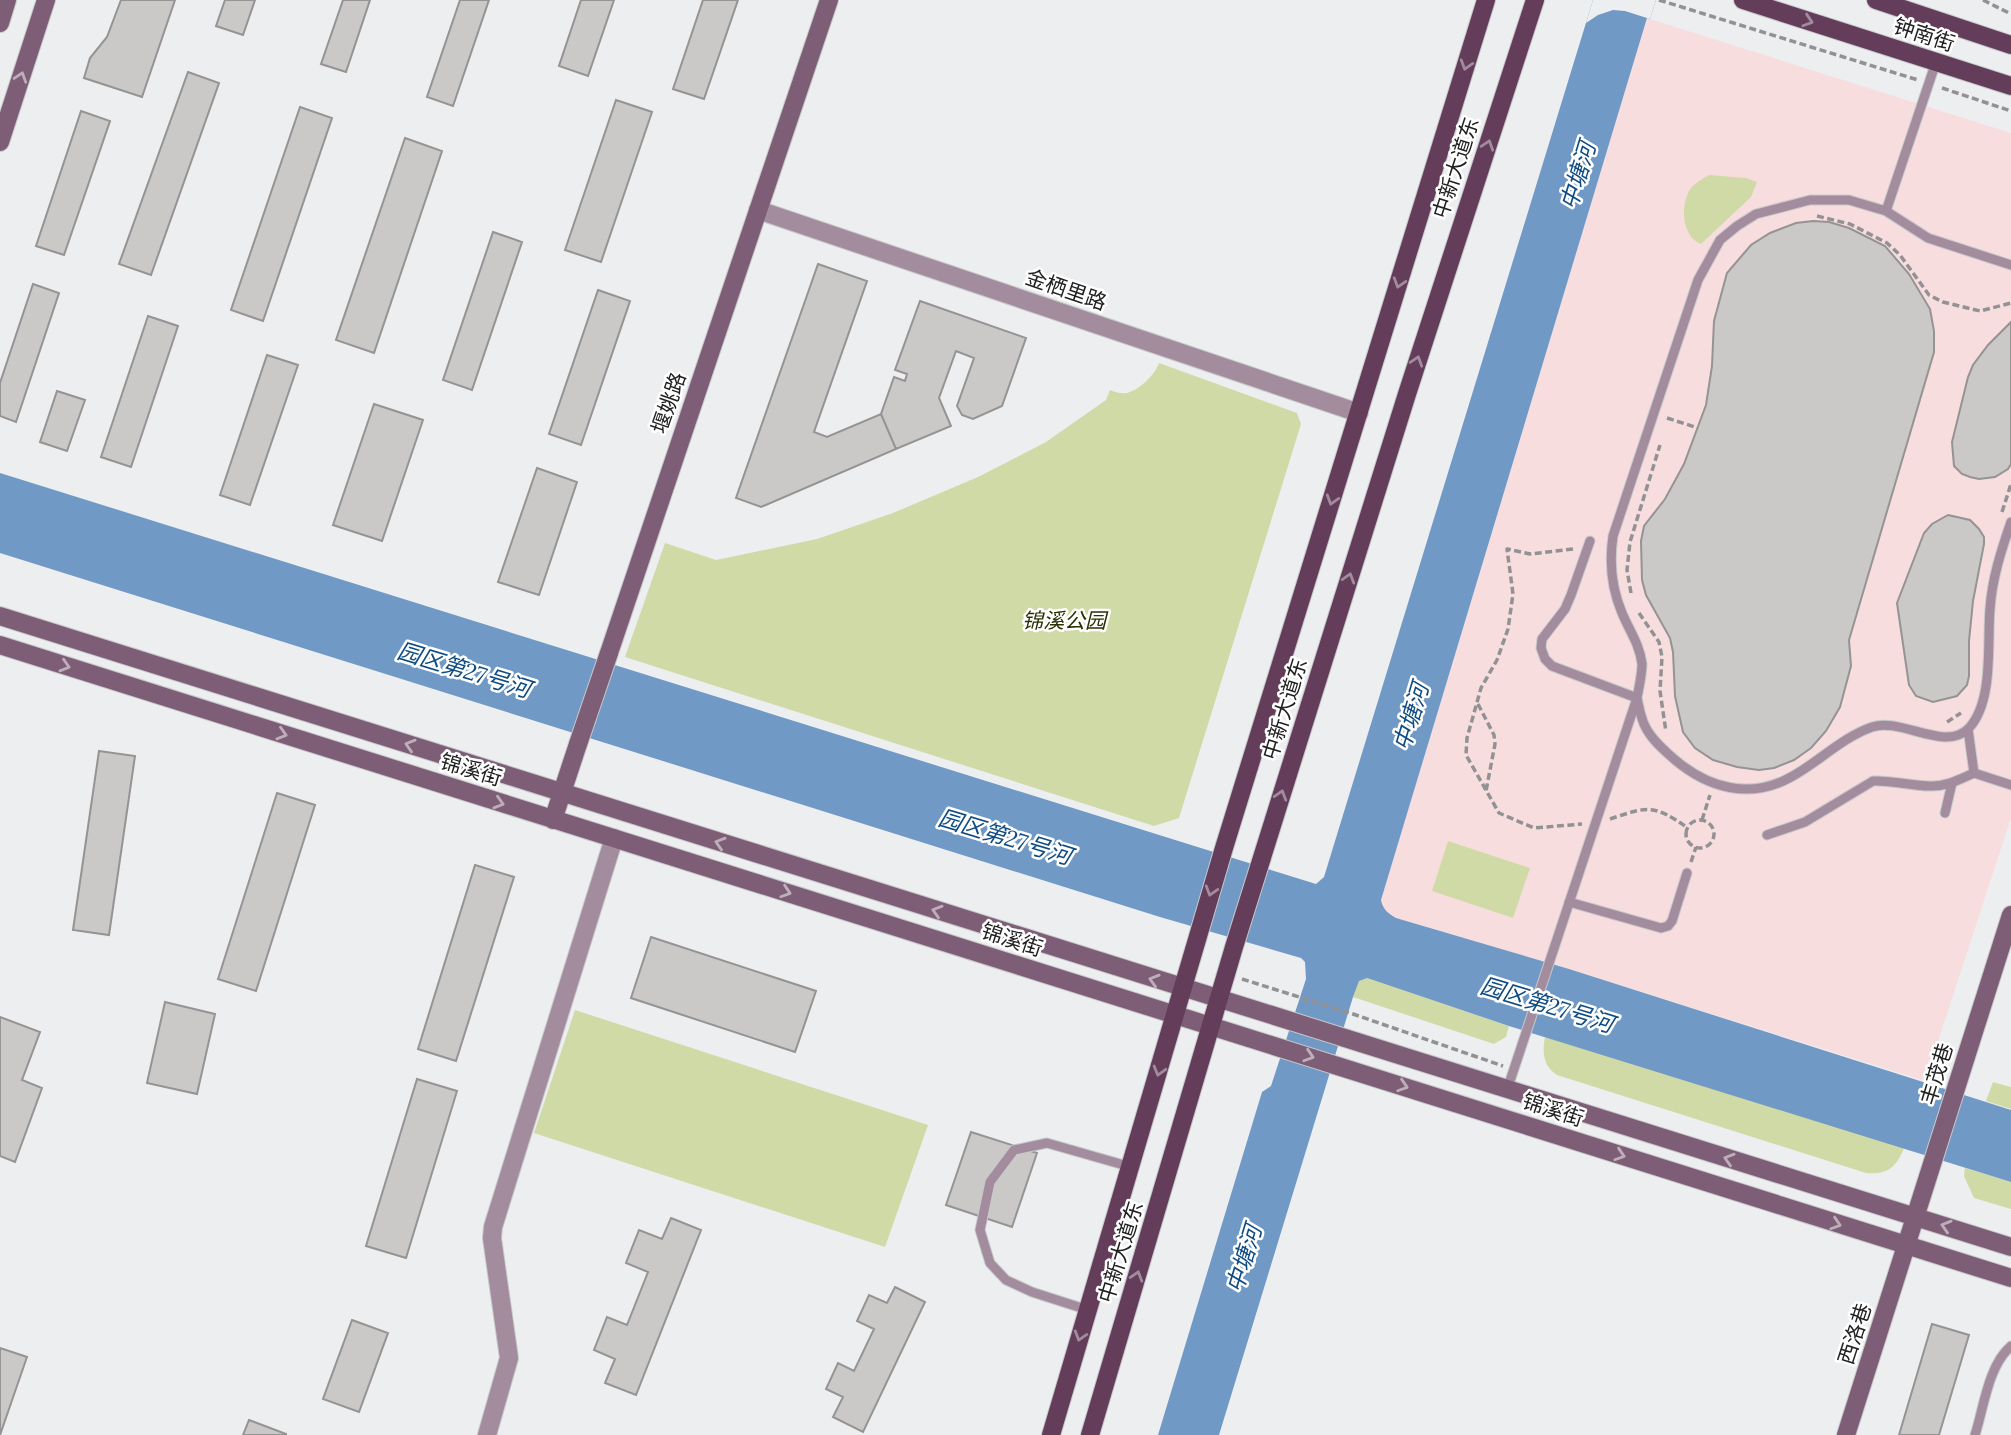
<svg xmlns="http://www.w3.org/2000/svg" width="2011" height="1435" viewBox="0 0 2011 1435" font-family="Lora,'Noto Sans SC',serif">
<rect width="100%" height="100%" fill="#edeef0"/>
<path fill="#f8dddf" d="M1647 18 2011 133V818L1925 1081 1569 969 1396 918 1384 909 1382 905 1381 900Z"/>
<path fill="#d0daa7" d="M1709 175 1746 178 1757 182 1751 197 1701 244C1681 237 1680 203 1691 188 1695 183 1704 178 1709 175Z
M1159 363 1297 413 1301 424 1179 818 1154 826 625 657 665 543 716 560 817 539 893 513 978 477 1046 442 1106 400 1110 390C1115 392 1121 394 1127 393 1139 390 1155 375 1159 363Z
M1448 841 1530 868 1513 918 1432 891Z
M1367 978 1509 1026 1506 1037 1494 1044 1353 997 1359 980Z
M575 1010 928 1125 885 1247 534 1133Z
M1545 1037 1904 1148C1896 1168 1887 1175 1866 1173L1557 1075C1543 1066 1542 1052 1545 1037Z
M1993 1082 2011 1087V1109L1986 1101Z
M1965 1168 2011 1182V1209L1974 1198 1964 1176Z"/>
<path fill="#7099c5" d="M1593 0H1656L1650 19 1647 18 1381 900C1383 910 1388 913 1396 918L1569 969 2011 1110V1182L1509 1026 1367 978 1359 981 1353 997 1219 1435H1158L1262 1092 1271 1086 1306 979 1305 962 1301 958 1160 917 0 553V473L1316 884 1324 877Z"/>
<path fill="#edeef0" d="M1593 0H1656L1650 19 1625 11 1613 10 1598 15 1586 23Z"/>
<path fill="#cbc8c8" stroke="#959393" stroke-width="2" d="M121 0H175L142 97 84 78 90 58 107 37Z
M225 0H255L243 35 216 26Z
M343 0H370L346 72 321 64Z
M460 0H489L453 106 427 97Z
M581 0H614L588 76 559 66Z
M703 0H738L704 99 673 89Z
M188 72 219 83 151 275 119 264Z
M616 100 652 112 601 262 565 250Z
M300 107 332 118 263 321 231 310Z
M81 111 110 121 64 255 36 246Z
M405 138 442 151 374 353 336 340Z
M1813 221 1829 222 1849 228 1885 246 1909 274 1930 309 1934 331V352L1849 640 1851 666 1840 707 1826 731 1811 748 1794 760 1774 768 1759 770 1737 767 1713 760 1695 748 1683 732 1675 696 1673 652 1670 638 1646 595 1642 580 1641 541 1644 526 1665 499 1684 464 1706 405 1712 366 1714 321 1727 273 1751 245 1770 233 1796 223Z
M493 232 522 242 472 390 443 380Z
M818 264 867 281 814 432 827 437 881 414 896 449 761 507 736 498Z
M33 284 59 293 16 422 0 416V383Z
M598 290 630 301 581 445 549 434Z
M920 301 1026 338 1002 406 973 419 962 415 957 406 974 358 956 351 939 398 951 426 896 449 881 414 894 377 905 381 907 374 895 370Z
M148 316 178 326 131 467 101 457Z
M2011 322V464L2008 469 1995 477 1979 479 1970 477 1962 474 1954 466 1952 442 1968 377 1973 365 1988 345Z
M267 355 298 365 250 505 220 495Z
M57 391 85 400 67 451 40 442Z
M374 404 423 420 382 541 333 525Z
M537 468 577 482 539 595 498 582Z
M1948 515 1970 520 1979 529 1984 537V544L1973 601 1969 641V676L1967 685 1957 696 1933 702 1916 696 1909 685 1897 603 1924 533 1932 524Z
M99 751 135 756 109 935 73 930Z
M277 793 315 805 256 991 218 979Z
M475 865 514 877 456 1061 418 1049Z
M651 937 816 991 795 1052 631 998Z
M165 1002 215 1014 197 1094 147 1083Z
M0 1017 40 1032 22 1080 42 1088 15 1162 0 1156Z
M417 1079 457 1091 406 1258 366 1246Z
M971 1132 1037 1153 1012 1227 946 1205Z
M671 1218 701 1230 636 1395 605 1383 615 1359 594 1350 607 1317 627 1325 648 1272 626 1263 639 1230 662 1239Z
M895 1287 925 1302 863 1432 833 1417 843 1397 826 1389 838 1363 854 1371 874 1329 857 1321 869 1295 887 1303Z
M352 1320 388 1333 359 1412 323 1399Z
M1932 1324 1969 1335 1939 1435H1899Z
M0 1348 27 1357 0 1435Z
M249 1420 286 1434V1435H243Z"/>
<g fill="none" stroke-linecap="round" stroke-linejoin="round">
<g stroke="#c8c9cb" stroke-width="11">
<path id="lane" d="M1886 211 1936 62
M1590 541 1571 595 1565 609 1542 639 1541 648 1545 659 1552 666 1637 698C1639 707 1641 720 1646 728 1652 740 1664 750 1674 759 1708 788 1750 800 1791 777 1819 762 1841 738 1872 727 1902 717 1945 753 1969 728 1994 701 1987 643 1990 609 1992 579 2001 551 2011 522
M1974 773 2011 785
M1945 813 1952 783
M1767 835 1805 822 1873 781C1893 780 1911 786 1930 786 1946 787 1960 779 1974 773L1968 729
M1569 902 1661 928 1668 926 1672 921 1687 873
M1507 1090 1637 698C1639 687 1642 675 1642 664 1640 645 1629 630 1622 613 1611 587 1609 563 1613 536L1698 280 1720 240 1737 226 1756 214 1810 200H1849L1886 211 1928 238 2011 265
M1088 1310 1032 1292 1006 1280 990 1263 980 1230 990 1182 1014 1150 1047 1143 1131 1167
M1975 1435C1984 1407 1988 1366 2011 1346"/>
</g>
<g stroke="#c8c9cb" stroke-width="20">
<path id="street" d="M758 210 1359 413
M487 1435 509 1358 492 1238 493 1227 614 838"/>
</g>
<g stroke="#c8c9cb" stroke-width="20">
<path id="secondary" d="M0 23 7 0
M0 142 46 0
M0 616 2011 1247
M0 645 2011 1278
M609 653 829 0
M553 820 578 744
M1846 1435 2011 915"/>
</g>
<g stroke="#c8c9cb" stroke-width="20">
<path id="primary" d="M1743 0 2011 86
M1876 0 2011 45
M1051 1435 1224 848 1486 0
M1090 1435 1234 947 1407 394 1535 0"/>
</g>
<path stroke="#929294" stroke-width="3.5" stroke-dasharray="7 3.5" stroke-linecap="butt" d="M1659 0 1918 80
M1983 0 2011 14
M1942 88 2011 111
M1817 216 1850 224 1887 243 1900 255 1929 295 1943 302 1980 311 2011 303
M1667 418 1698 428
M2002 512 2011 484
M1573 549 1530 554 1507 549 1513 594 1508 629 1497 660 1481 688 1467 738 1466 755 1499 813 1534 828 1582 824
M1631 593 1627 570 1630 542 1660 445
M1639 613 1659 642 1662 657 1660 691 1666 732
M1478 704 1494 735 1495 744 1486 791
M1947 722 1961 713
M1610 819C1649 806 1653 804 1688 828
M1702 820 1710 795
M1686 834a14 14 0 1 1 28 0a14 14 0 1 1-28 0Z
M1691 862 1696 847
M1242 979 1353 1014 1503 1066"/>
<use href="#lane" stroke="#a38c9d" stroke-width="9"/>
<use href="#street" stroke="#a38c9d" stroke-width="18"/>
<use href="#secondary" stroke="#7e5e76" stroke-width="18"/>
<use href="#primary" stroke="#633d5a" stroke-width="18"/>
<g stroke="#c8c9cb" stroke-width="20" stroke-linecap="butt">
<path id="secondary-bridge" d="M578 744 609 653"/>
</g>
<use href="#secondary-bridge" stroke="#7e5e76" stroke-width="18"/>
</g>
<defs><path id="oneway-chevron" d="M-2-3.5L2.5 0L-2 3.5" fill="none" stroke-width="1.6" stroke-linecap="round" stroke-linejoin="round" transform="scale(1.75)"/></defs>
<g stroke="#a18b9c">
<use href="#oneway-chevron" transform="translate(1808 21) rotate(18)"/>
<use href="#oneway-chevron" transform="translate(1466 65) rotate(107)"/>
<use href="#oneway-chevron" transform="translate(1488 145) rotate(-72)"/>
<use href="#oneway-chevron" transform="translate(1399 283) rotate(107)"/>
<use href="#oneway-chevron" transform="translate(1417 361) rotate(-72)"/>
<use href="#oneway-chevron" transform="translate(1332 500) rotate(107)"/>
<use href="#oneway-chevron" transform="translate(1349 578) rotate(-73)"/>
<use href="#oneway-chevron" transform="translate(1281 795) rotate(-73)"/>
<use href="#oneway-chevron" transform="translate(1211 891) rotate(107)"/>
<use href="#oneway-chevron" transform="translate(1159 1071) rotate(106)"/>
<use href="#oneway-chevron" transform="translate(1137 1276) rotate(-73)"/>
<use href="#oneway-chevron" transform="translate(1080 1336) rotate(107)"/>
</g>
<g stroke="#beaeba">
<use href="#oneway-chevron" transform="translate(21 77) rotate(-72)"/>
<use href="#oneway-chevron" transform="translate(65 666) rotate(17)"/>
<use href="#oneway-chevron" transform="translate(282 734) rotate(17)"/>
<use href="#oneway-chevron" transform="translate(410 745) rotate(-163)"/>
<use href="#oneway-chevron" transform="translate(499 803) rotate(17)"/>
<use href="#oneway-chevron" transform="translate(720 843) rotate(-163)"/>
<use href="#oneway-chevron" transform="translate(786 892) rotate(18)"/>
<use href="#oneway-chevron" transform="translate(937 911) rotate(-163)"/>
<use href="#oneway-chevron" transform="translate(1154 980) rotate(-163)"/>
<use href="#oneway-chevron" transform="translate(1309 1056) rotate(18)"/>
<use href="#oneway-chevron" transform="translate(1403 1086) rotate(18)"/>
<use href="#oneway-chevron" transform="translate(1620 1155) rotate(18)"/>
<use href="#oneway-chevron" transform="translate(1729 1159) rotate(-163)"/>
<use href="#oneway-chevron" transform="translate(1836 1224) rotate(18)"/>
<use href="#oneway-chevron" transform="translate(1946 1226) rotate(-163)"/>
</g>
<g text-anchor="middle" stroke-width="5" stroke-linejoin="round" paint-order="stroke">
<g font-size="21" fill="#212122" stroke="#fff">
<text transform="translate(1924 35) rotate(18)" y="7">钟南街</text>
<text transform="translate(1456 168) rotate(-72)" y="7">中新大道东</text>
<text transform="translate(1066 290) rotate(19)" y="7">金栖里路</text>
<text transform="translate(669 403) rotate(-71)" y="7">堰姚路</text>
<text transform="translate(1285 709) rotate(-73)" y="7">中新大道东</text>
<text transform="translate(471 770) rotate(17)" y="7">锦溪街</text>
<text transform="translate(1012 940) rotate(18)" y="7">锦溪街</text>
<text transform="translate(1937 1074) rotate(-73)" y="7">丰茂巷</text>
<text transform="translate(1553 1110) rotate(18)" y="7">锦溪街</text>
<text transform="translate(1121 1252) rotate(-73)" y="7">中新大道东</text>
<text transform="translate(1855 1334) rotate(-72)" y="7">西洛巷</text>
</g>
<g font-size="21" font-style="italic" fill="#2b3103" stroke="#fff">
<text x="1064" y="628">锦溪公园</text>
</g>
<g font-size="23" font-style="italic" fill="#0f4c83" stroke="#fff">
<text transform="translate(1578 176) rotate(-73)" y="8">中塘河</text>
<text transform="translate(464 670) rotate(17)" y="8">园区第27号河</text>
<text transform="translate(1411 717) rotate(-73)" y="8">中塘河</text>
<text transform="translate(1005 837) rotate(17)" y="8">园区第27号河</text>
<text transform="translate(1547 1005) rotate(17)" y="8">园区第27号河</text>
<text transform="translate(1244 1259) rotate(-73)" y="8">中塘河</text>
</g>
</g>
</svg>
